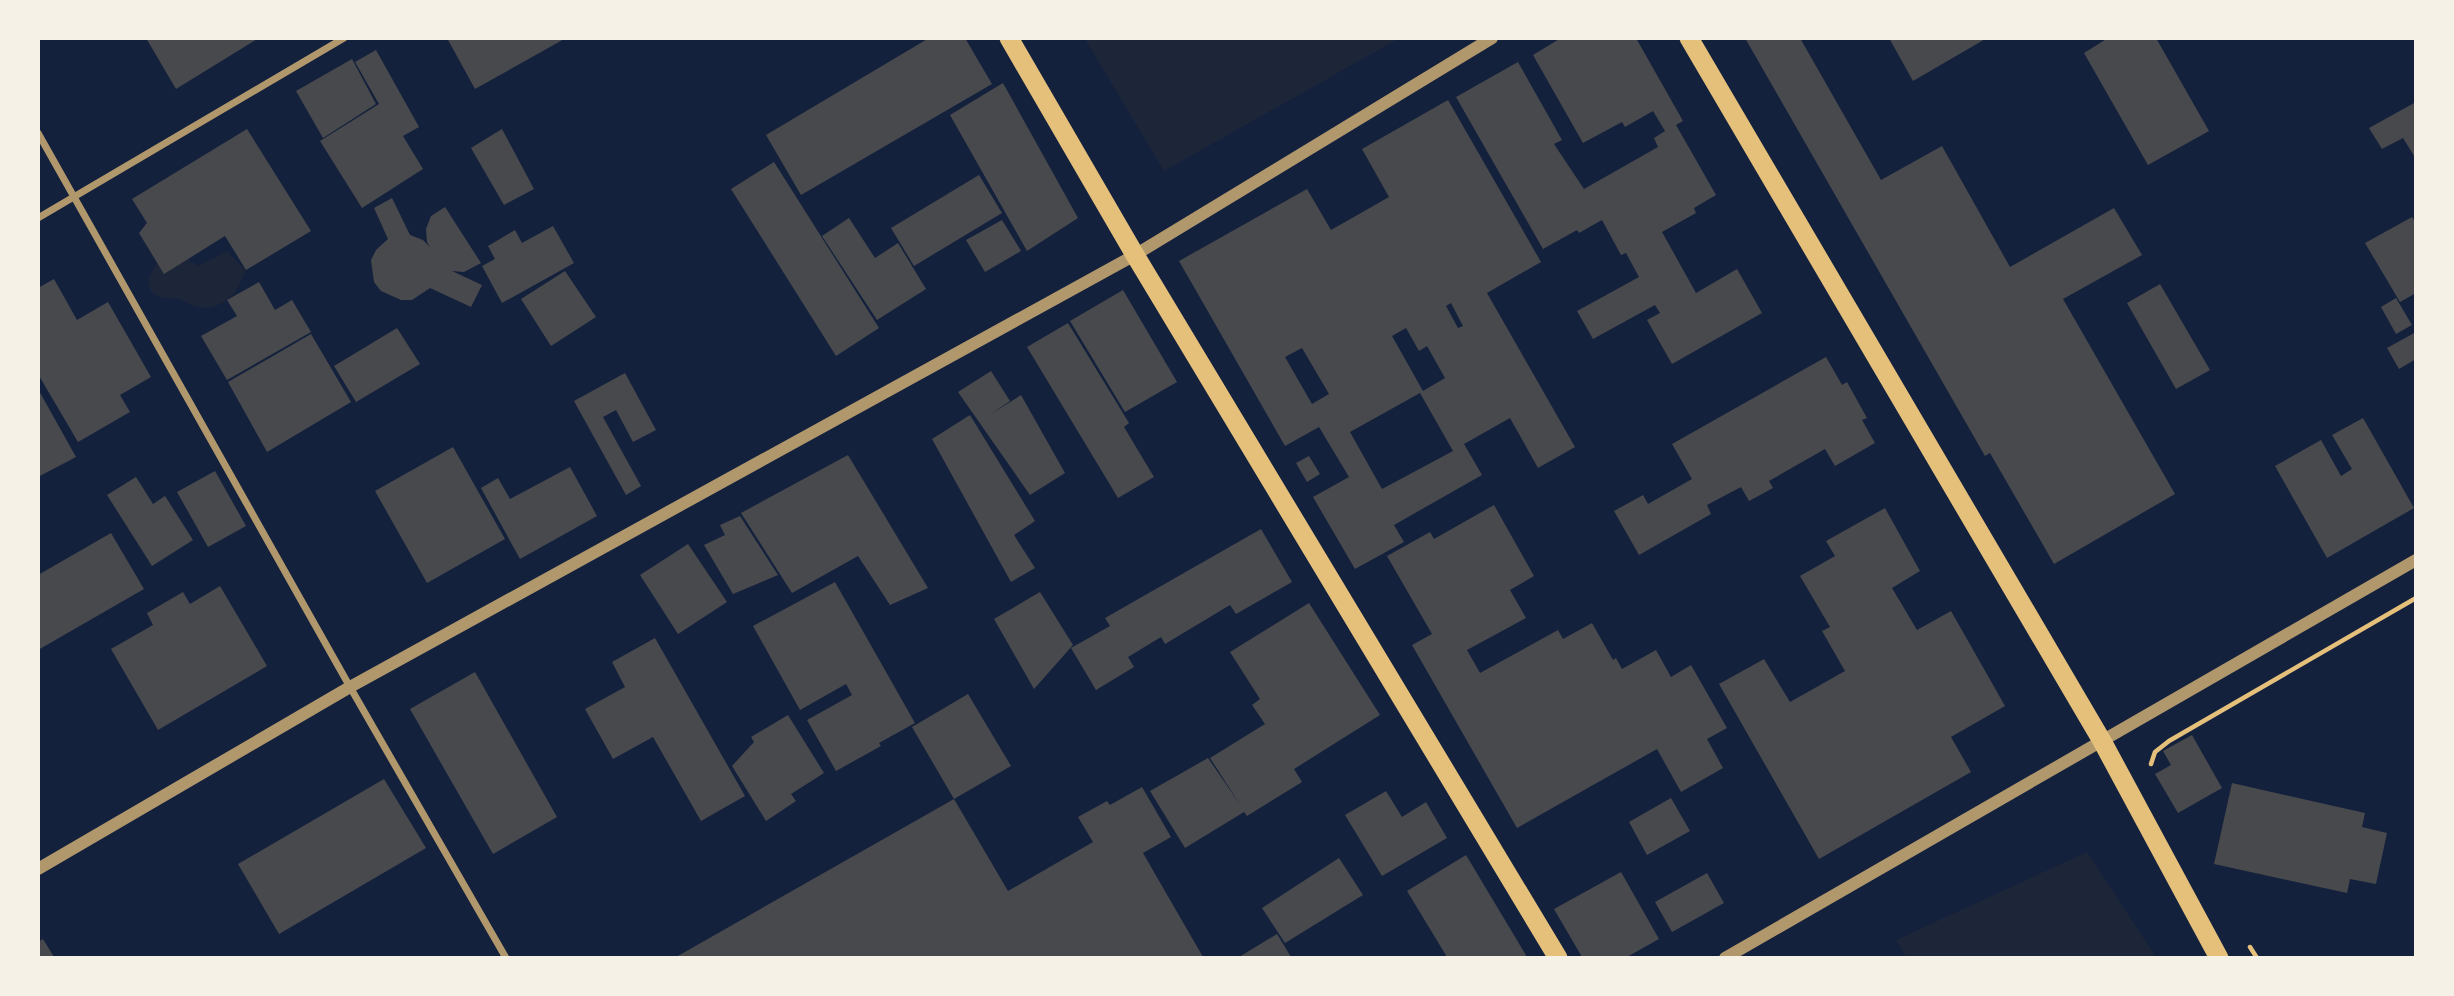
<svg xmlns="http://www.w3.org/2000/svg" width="2454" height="996" viewBox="0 0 2454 996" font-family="'Fira Sans Condensed',sans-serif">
<rect width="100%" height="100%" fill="#14213d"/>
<path fill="#1d2539" d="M1085 39H1398L1164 171Z
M183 250 191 262 199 266 227 251 245 270C240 293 219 314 194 306 188 304 185 301 179 299 172 297 166 300 158 296 136 285 158 262 168 251Z
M2087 852 2156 957H1906L1896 940Z"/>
<path fill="#48494c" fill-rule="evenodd" d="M146 38H259L176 89Z
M447 38H566L475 89Z
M929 38H965L992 84 801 195 766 135Z
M1561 38H1636L1683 121 1676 125 1716 195 1694 208 1696 213 1662 232 1696 293 1737 269 1762 313 1672 364 1647 320 1660 313 1655 305 1593 339 1577 311 1639 277 1626 253 1621 255 1602 220 1579 233 1577 230 1543 249 1456 97 1518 62 1562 140 1554 144 1584 189 1658 147 1654 138 1665 131 1653 111 1625 127 1622 122 1583 143 1533 55Z
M1745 38H1800L1881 180 1942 146 2010 267 2114 208 2142 255 2063 299 2175 494 2054 564 1990 453 1985 456Z
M1889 38H1987L1913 81Z
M2108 38H2156L2209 131 2148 165 2084 53Z
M376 50 419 127 403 136 423 169 362 208 320 141 379 104 355 62Z
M352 59 376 104 323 138 296 91Z
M1003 83 1078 218 1027 251 950 115Z
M1448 100 1541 262 1487 293 1575 447 1538 468 1510 418 1464 444 1482 475 1394 525 1404 542 1355 569 1313 497 1349 477 1319 427 1285 446 1179 261 1307 189 1331 230 1389 197 1362 149ZM1451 303 1463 326 1458 328 1446 306ZM1406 328 1419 351 1427 346 1445 378 1423 391 1392 336ZM1302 348 1329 394 1312 404 1285 357ZM1420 393 1453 451 1382 489 1350 432Z
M2416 102V159L2403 138 2382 149 2369 128Z
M247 129 311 231 246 270 225 236 164 274 139 233 147 223 132 199Z
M502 129 534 189 504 205 471 148Z
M774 162 879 328 836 356 731 189Z
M979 175 1002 213 914 266 891 228Z
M392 198 410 235 423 240 430 247 427 242 426 229 431 216 445 207 481 263 464 272 452 271 482 285 471 307 430 288 412 300H401L381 291 374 282 371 260 376 250 388 239 374 208Z
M2412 217 2416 223V293L2400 302 2365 243Z
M849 218 875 258 898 243 926 289 877 320 822 236Z
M1002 220 1021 251 985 272 966 240Z
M553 226 574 263 502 303 482 266 495 259 488 246 515 230 522 243Z
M565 271 596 317 551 346 521 299Z
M54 279 77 320 108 302 151 377 120 395 130 412 78 442 38 374V288Z
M259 282 275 310 292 300 311 332 227 380 201 336 237 316 227 300Z
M2160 284 2210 370 2176 389 2127 303Z
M1123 290 1177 382 1125 412 1070 321Z
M2396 298 2412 325 2396 334 2381 307Z
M1068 323 1129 423 1124 427 1154 477 1118 498 1027 347Z
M397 328 420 364 356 402 334 366Z
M2416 332V359L2399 369 2387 348Z
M311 334 351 402 267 452 228 382Z
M1826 357 1842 385 1847 382 1867 418 1862 420 1875 443 1835 466 1825 449 1769 481 1773 488 1749 501 1741 487 1707 505 1711 514 1639 555 1614 511 1643 495 1648 504 1692 479 1672 444Z
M991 371 1010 401 991 414 1021 395 1065 473 1030 495 958 392Z
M625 373 656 430 633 442 616 410 603 417 641 486 626 495 574 401Z
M38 389 76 457 38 477Z
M970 415 1035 521 1014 535 1035 568 1011 582 932 439Z
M2363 418 2414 508 2327 558 2275 466 2321 440 2341 476 2352 469 2332 435Z
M453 447 505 539 427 583 375 491Z
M848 455 928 588 890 605 858 556 792 593 741 513Z
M1309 456 1320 474 1307 482 1296 463Z
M570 467 597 516 520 559 481 488 498 478 510 499Z
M215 471 246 526 208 547 177 492Z
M136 477 153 504 165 496 193 540 152 566 107 495Z
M1494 505 1534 576 1510 590 1526 618 1467 650 1480 673 1558 630 1563 639 1592 623 1613 660 1616 658 1622 669 1656 650 1671 677 1691 665 1727 728 1707 739 1723 768 1681 792 1657 749 1517 828 1412 645 1432 634 1387 556 1430 532 1434 539Z
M1885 508 1920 571 1892 588 1917 630 1951 611 2005 706 1951 737 1971 772 1819 859 1719 684 1764 659 1790 702 1845 671 1822 631 1830 627 1800 576 1835 556 1826 541Z
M740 516 778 575 733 594 704 545 725 535 720 525Z
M1261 529 1292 582 1236 614 1230 605 1165 644 1161 637 1128 657 1134 667 1096 690 1071 648 1110 626 1105 618Z
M111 533 144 589 38 650V575Z
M688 544 727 602 678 634 640 575Z
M835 582 915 723 879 743 881 746 836 771 807 720 852 695 846 684 800 710 753 626Z
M220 586 267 666 158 730 111 649 153 625 147 613 183 592 190 604Z
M1040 592 1073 645 1034 689 994 619Z
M1309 603 1380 715 1294 769 1302 782 1247 816 1244 812 1185 848 1150 791 1208 758 1241 806 1210 758 1265 724 1252 705 1260 699 1230 652Z
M655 638 745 796 701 821 653 737 613 759 585 709 625 687 612 662Z
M475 672 557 817 493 854 410 709Z
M968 694 1011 766 954 799 912 727Z
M788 715 824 773 791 794 796 801 766 821 732 766 754 742 751 737Z
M2192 735 2222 788 2178 813 2155 774 2171 765 2163 751Z
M384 779 426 848 279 934 238 864Z
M2232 783 2365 813 2362 827 2387 833 2376 884 2350 879 2347 893 2214 864Z
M1142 787 1171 837 1143 853 1203 957H676L954 799 1008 891 1093 842 1078 817 1107 801 1110 805Z
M1386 791 1402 817 1426 802 1447 838 1382 876 1345 815Z
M1671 798 1690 831 1647 855 1629 822Z
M1466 855 1527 957H1447L1407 891Z
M1339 858 1363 895 1285 943 1262 908Z
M1621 872 1659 939 1627 957H1582L1554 909Z
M1707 873 1724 903 1672 932 1655 902Z
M1277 934 1291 957H1239Z
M43 939 54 957H38V942Z"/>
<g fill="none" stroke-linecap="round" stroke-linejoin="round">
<path stroke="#e5c07b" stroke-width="4.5" d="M2151 764 2155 752 2169 741 2416 598
M2250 947 2257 958"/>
<path stroke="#b1986c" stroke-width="7" d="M38 133 350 687 506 958
M38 218 344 38"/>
<path stroke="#b1986c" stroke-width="12" d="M38 869 350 687 1135 255 1492 38
M1725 958 2416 560"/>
<path stroke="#e5c07b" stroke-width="19" d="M1009 38 1135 255 1558 958
M1689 38 2102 741 2219 958"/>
</g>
<rect width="2454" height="996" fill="none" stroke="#f6f1e7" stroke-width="80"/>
</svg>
